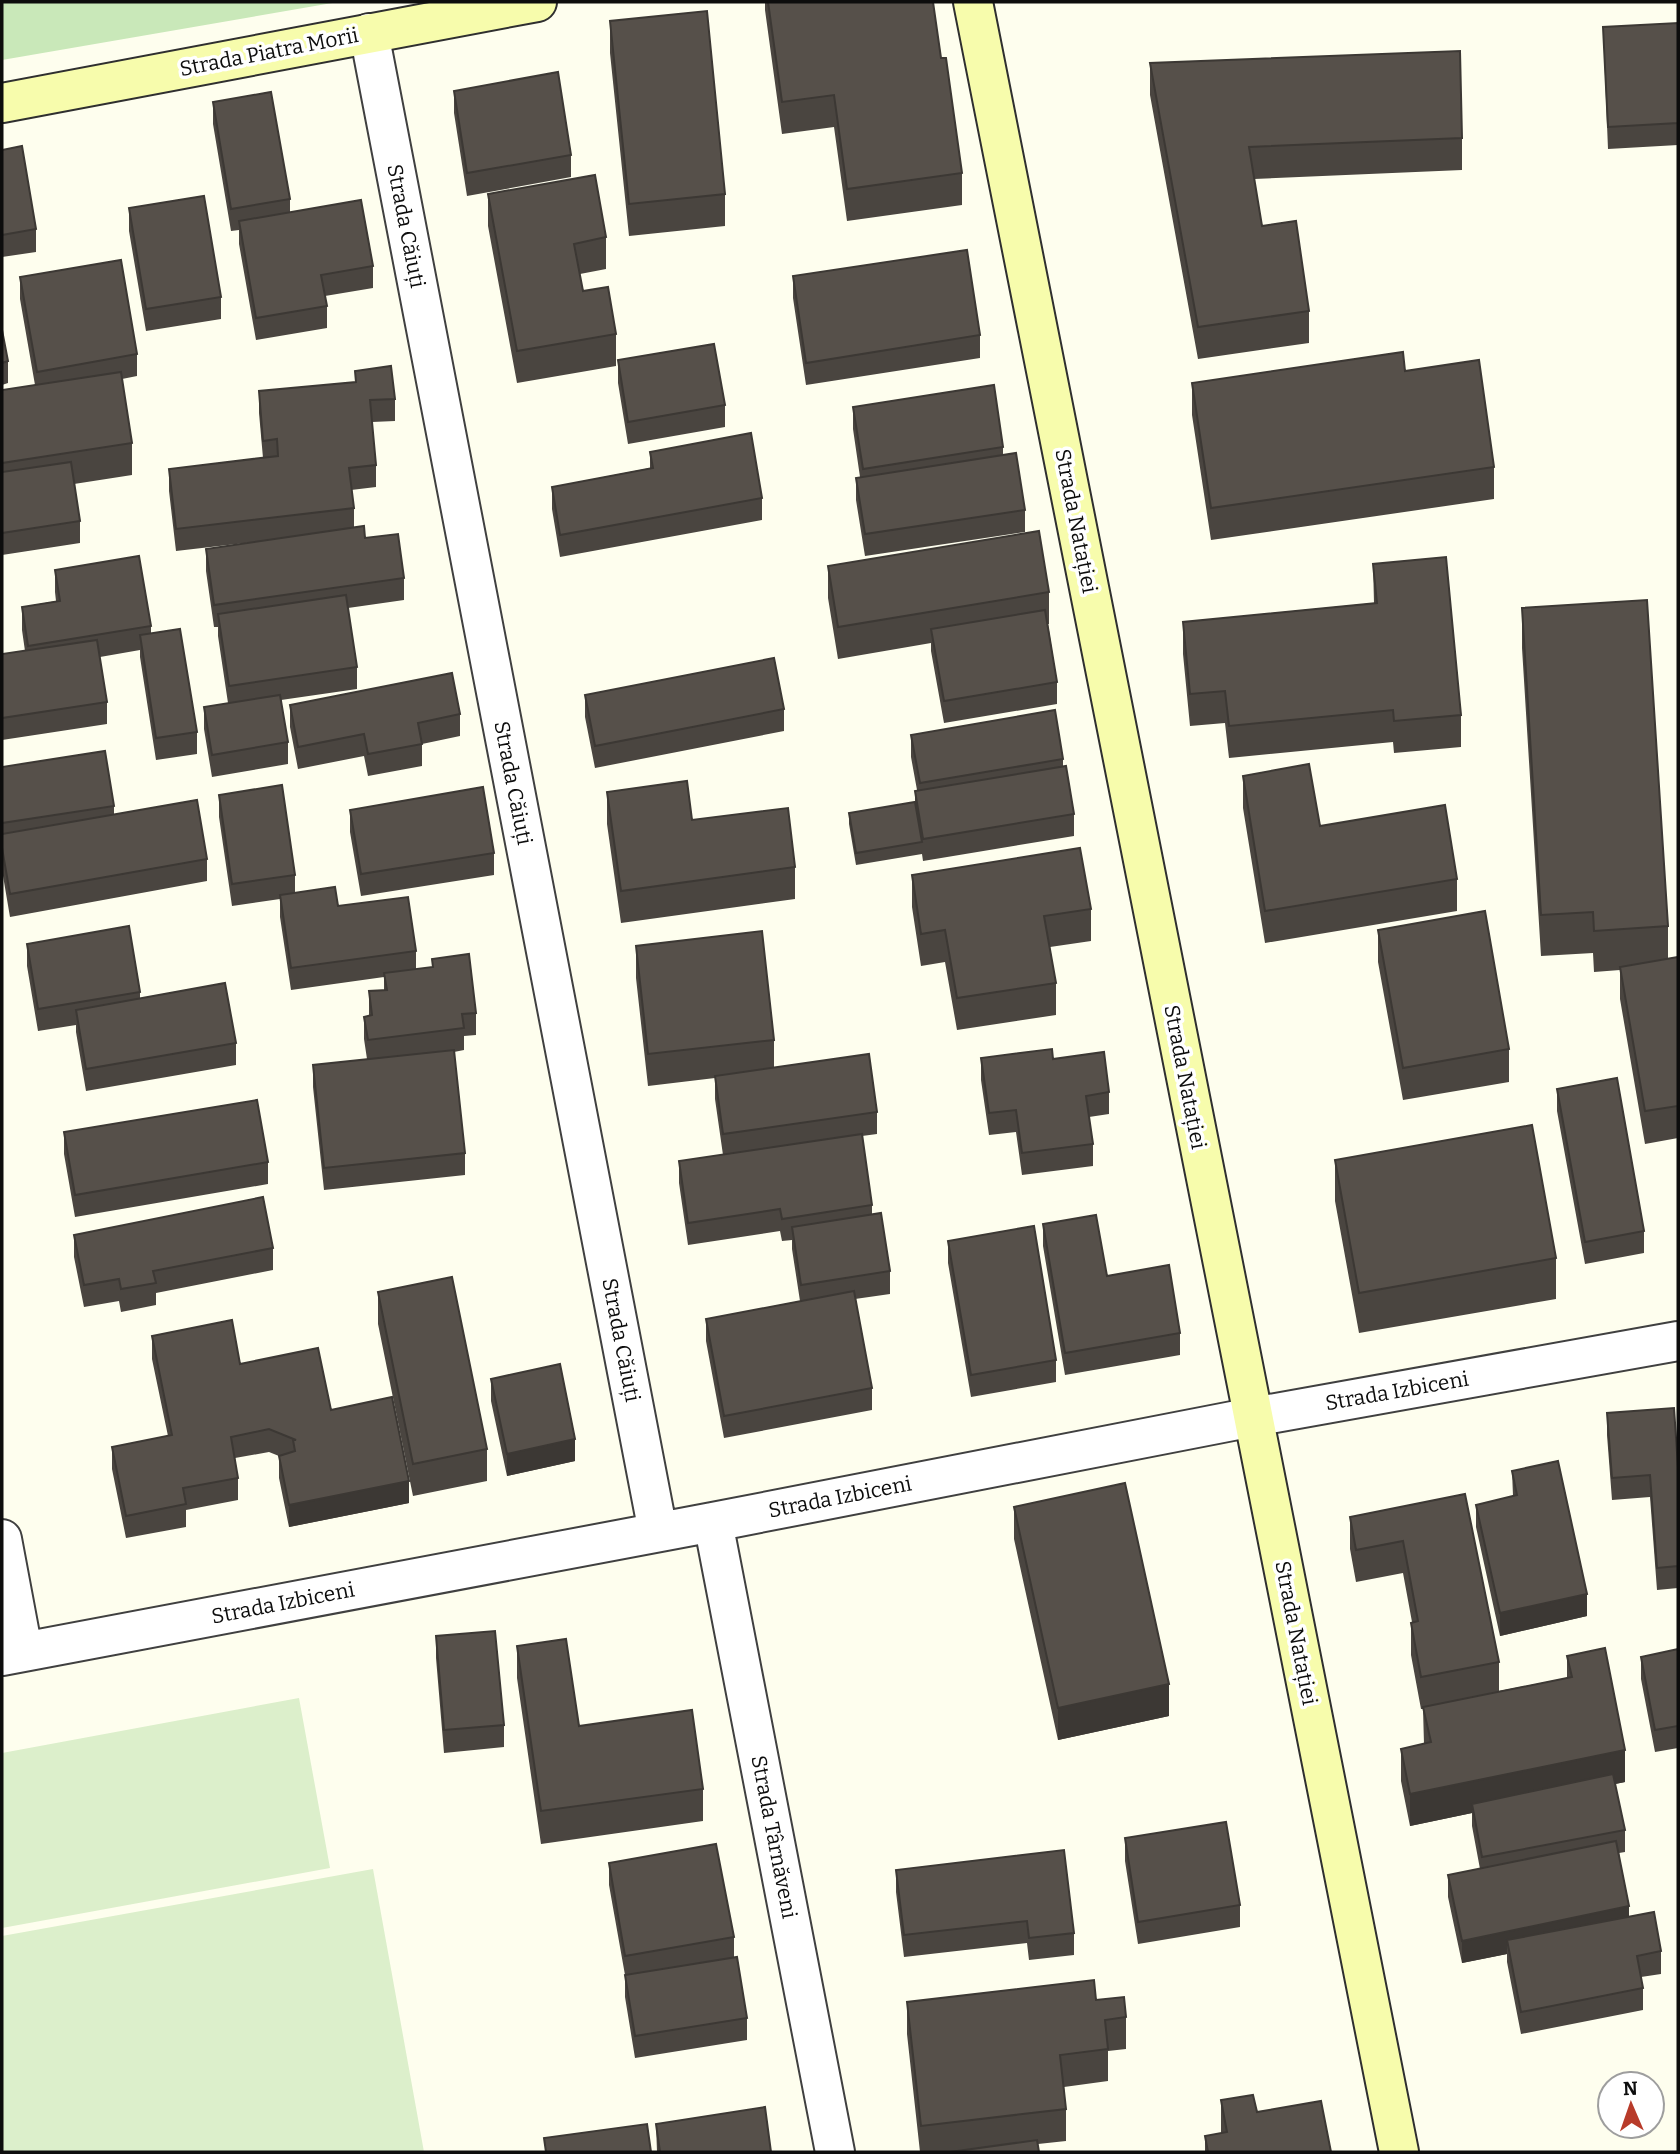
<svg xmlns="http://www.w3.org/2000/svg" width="1680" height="2154" viewBox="0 0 1680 2154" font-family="Bitter,serif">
<rect width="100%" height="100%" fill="#fefeee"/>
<path fill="#c9e8b9" d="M2 2H338L2 60Z"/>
<path fill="#dcefcb" d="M299 1698 330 1868 2 1928V1753Z
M373 1869 424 2152H2V1936Z"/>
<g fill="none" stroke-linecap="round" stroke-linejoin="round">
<g stroke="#404040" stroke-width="42">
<path id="street" d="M369 33 658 1532
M713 1522 835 2152
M2 1539 23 1651
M2 1656 713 1522 1253 1417 1678 1341"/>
</g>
<g stroke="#2f2f2f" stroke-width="42">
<path id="secondary" d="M973 2 1399 2152
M2 103 537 2"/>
</g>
<use href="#street" stroke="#fff" stroke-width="38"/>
<use href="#secondary" stroke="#f7fcac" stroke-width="38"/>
</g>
<path fill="#4a4540" d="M765 2H933L941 58 962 173V205L847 221 834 127 782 134 765 10Z
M610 21 725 194V226L629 236 610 53Z
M1678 23V145L1608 149 1603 27Z
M1150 63 1462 138V170L1254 179 1262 226 1309 311V343L1198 359 1150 95Z
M454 91 571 155V177L467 196 454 113Z
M213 102 290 199V213L373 266V288L325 296 327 306V328L256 340 239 244V230L231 231 213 124Z
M2 150 36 229V252L2 257Z
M488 194 606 237V269L580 274 583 291 616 334V366L517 383 488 226Z
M129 208 221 297V319L146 331 129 231Z
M793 276 980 335V358L806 385 793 298Z
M20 277 137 354V376L122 379 132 443V475L74 484 80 521V543L2 555V390L35 385 20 299Z
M2 330 8 361V383L2 385Z
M618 360 725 405V427L628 444 618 383Z
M1405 371 1494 467V499L1211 540 1192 415V383Z
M259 391 395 399V421L372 422 376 465V487L351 490 354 508V528L404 578V600L348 608 357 667V689L281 700 288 742V764L212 777 204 729V707L228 703 218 636V627H214L206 571V549L271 540 176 551 169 491V469L263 458 259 413Z
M853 407 1003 447V454L1025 510V532L865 556 856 500V478L860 477 853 429Z
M650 452 762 498V520L560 557 552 509V487L650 468Z
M1373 564 1461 715V747L1394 753 1393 742 1229 758 1225 723 1190 726 1183 654V622L1374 603Z
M828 566 1049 592V624H1048L1057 682V704L944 723 931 651V643L838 659 828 598Z
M55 570 151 626V634L197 732V754L156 760 140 657V650L100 657 107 702V724L2 740V654L25 651 22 630V607L56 601 55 592Z
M1522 608 1668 926V959L1678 957V1138L1645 1144 1620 999V970L1594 972 1593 953 1541 956 1522 648Z
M585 695 784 709V731L595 768 585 717Z
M290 705 460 714V736L422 744V766L368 776 364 756 298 769 290 727Z
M911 735 1063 759V766L1074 814V836L923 861 922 854 856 865 849 824V813L915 802V791L917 790 911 757Z
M2 767 114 806V814L207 859V881L10 917 2 870Z
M1243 776 1320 826 1457 879V911L1265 943 1243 808Z
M607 792 692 820 795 867V899L621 923 607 824Z
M219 795 295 875V893L338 906 416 951V969L432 967V959L476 1013V1035L464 1036V1050L454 1052 465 1153V1175L324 1190 313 1087V1065L367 1059 364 1039V1017L369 1016V991L384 990V977L291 990 280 917V899L232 906 219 817Z
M350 810 494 853V875L361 896 350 832Z
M912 875 1091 909V941L1050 947 1056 983V1015L957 1030 945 962 921 966 912 907Z
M1378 930 1509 1049V1082L1403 1100 1378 962Z
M27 944 140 992V998L236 1043V1065L86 1091 76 1032V1025L38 1031 27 966Z
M636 946 774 1040V1068L877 1112V1134L862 1136 872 1205V1214L890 1271V1294L855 1299 872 1388V1410L724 1438 706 1341V1319L800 1301 792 1249V1240L782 1241 780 1231 688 1245 679 1183V1161L723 1155 715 1099V1078L648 1086 636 978Z
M981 1058 1053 1059 1109 1092V1114L1089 1117 1093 1144V1166L1022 1175 1016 1132 989 1135 981 1080Z
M1557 1089 1644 1231V1253L1585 1264 1557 1111Z
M64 1132 268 1162V1184L75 1217 64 1154Z
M1335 1160 1556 1258V1299L1359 1333 1335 1201Z
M1043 1224 1107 1276 1180 1333V1355L1065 1375 1043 1246Z
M74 1235 273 1248V1270L156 1293V1305L121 1312 119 1301 84 1307 74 1257Z
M948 1241 1056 1360V1382L971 1397 948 1263Z
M378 1292 487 1449V1481L413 1496 378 1324Z
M152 1336 240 1364 331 1410 409 1503 289 1527 279 1478V1456L269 1452 235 1458 238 1478V1500L186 1510V1527L126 1538 112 1469V1447L168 1436 152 1359Z
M491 1379 575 1461 507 1476 491 1401Z
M1607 1413 1678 1467V1588L1657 1590 1650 1497 1612 1500 1607 1435Z
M1512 1471 1587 1616 1500 1636 1476 1527V1505L1513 1496Z
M1465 1494 1499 1662V1691L1567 1678V1656L1625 1782 1615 1784 1625 1830V1852L1619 1853 1629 1916 1661 1951V1974L1641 1977 1643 1988V2010L1521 2034 1507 1962V1954L1462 1963 1448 1897V1875L1480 1869 1472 1826V1813L1410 1826 1401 1781V1749L1424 1744 1423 1709H1421L1411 1655V1623L1412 1622 1403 1573 1356 1582 1350 1549V1517Z
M1014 1507 1169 1716 1058 1740 1014 1539Z
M436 1636 504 1725V1747L444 1753 436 1658Z
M517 1646 579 1726 703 1789V1821L541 1844 517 1678Z
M1678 1649V1748L1655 1752 1641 1679V1657Z
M1125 1838 1240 1905V1927L1138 1944 1125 1861Z
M609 1863 734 1937V1958L747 2018V2040L635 2058 625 1997V1975L609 1885Z
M896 1870 1074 1933V1955L1029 1960 1027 1943 904 1957 896 1892Z
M1096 2000 1126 2017V2049L1108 2051V2081L1064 2087 1066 2109V2141L1038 2144 1039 2152H920L907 2034V2002Z
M1221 2100 1257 2112 1331 2152H1205V2136L1221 2133Z
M656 2124 771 2152H657Z"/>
<path fill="#3c3834" d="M575 1439V1461L507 1476V1454Z
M409 1481V1503L289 1527V1505Z
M1587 1594V1616L1500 1636V1613Z
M1169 1684V1716L1058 1740V1708Z
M1625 1750V1782L1474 1813 1472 1804V1813L1410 1826V1794Z
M1629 1906V1928L1507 1940V1954L1462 1963V1941Z"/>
<path fill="#56504a" stroke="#3c3834" stroke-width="2" d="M768 2H933L941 58H946L962 173 847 189 834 95 782 102Z
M707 11 725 194 629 204 610 21Z
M1678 23V123L1608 127 1603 27Z
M1460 51 1462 138 1249 147 1262 226 1296 221 1309 311 1198 327 1150 63Z
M558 72 571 155 467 173 454 91Z
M271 92 290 199 231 209 213 102Z
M22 146 36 229 2 235V150Z
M595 175 606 237 574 244 583 291 608 287 616 334 517 351 488 194Z
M204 196 221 297 146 309 129 208Z
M361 200 373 266 321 275 327 306 256 318 239 221Z
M967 250 980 335 806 363 793 276Z
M121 260 137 354 37 372 20 277Z
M2 330 8 361 2 363Z
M714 344 725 405 628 422 618 360Z
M1403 352 1405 371 1479 360 1494 467 1211 508 1192 383Z
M391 366 395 399 370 400 376 465 349 468 354 508 176 529 169 469 278 456 277 439 263 441 259 391 356 382 355 371Z
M121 372 132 443 2 463V390Z
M994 385 1003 447 863 469 853 407Z
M751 433 762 498 560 535 552 487 653 468 650 452Z
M1016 453 1025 510 865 534 856 478Z
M71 462 80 521 2 533V472Z
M364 526 365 538 398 534 404 578 214 605 206 549Z
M1039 531 1049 592 838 627 828 566Z
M139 556 151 626 28 646 22 607 60 601 55 570Z
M1446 557 1461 715 1394 721 1393 710 1229 726 1225 691 1190 694 1183 622 1377 603 1373 564Z
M346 595 357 667 229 686 218 614Z
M1647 600 1668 926 1594 931 1593 912 1541 915 1522 608Z
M1045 610 1057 682 944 701 931 629Z
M180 629 197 732 156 738 140 635Z
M97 640 107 702 2 718V654Z
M774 658 784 709 595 746 585 695Z
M452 673 460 714 418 723 422 744 368 754 364 734 298 747 290 705Z
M280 695 288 742 212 755 204 707Z
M1055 710 1063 759 920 783 911 735Z
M105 751 114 806 2 823V767Z
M1309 764 1320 826 1445 805 1457 879 1265 911 1243 776Z
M1066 766 1074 814 923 839 915 791Z
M687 781 692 820 788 808 795 867 621 891 607 792Z
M282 785 295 875 232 884 219 795Z
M483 787 494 853 361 874 350 810Z
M197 800 207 859 10 894 2 848V834Z
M915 802 922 842 856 853 849 813Z
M1080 848 1091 909 1044 916 1056 983 957 998 945 930 921 934 912 875Z
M335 887 338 906 408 897 416 951 291 968 280 895Z
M1485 911 1509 1049 1403 1068 1378 930Z
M129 926 140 992 38 1009 27 944Z
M762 931 774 1040 648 1054 636 946Z
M469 954 476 1013 462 1014 464 1028 368 1040 364 1017 372 1015 369 991 387 990 384 973 433 967 432 959Z
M1678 957V1106L1645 1111 1620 967Z
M225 983 236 1043 86 1069 76 1010Z
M1052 1049 1053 1059 1104 1052 1109 1092 1086 1096 1093 1144 1022 1153 1016 1110 989 1113 981 1058Z
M454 1050 465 1153 324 1168 313 1065Z
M869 1054 877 1112 723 1134 715 1076Z
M1617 1078 1644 1231 1585 1242 1557 1089Z
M257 1100 268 1162 75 1195 64 1132Z
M1532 1125 1556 1258 1359 1293 1335 1160Z
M862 1134 872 1205 782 1219 780 1209 688 1223 679 1161Z
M263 1197 273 1248 153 1271 156 1283 121 1289 119 1279 84 1285 74 1235Z
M881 1213 890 1271 801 1285 792 1227Z
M1096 1215 1107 1276 1169 1265 1180 1333 1065 1353 1043 1224Z
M1034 1226 1056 1360 971 1375 948 1241Z
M452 1277 487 1449 413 1464 378 1292Z
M854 1291 872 1388 724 1416 706 1319Z
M232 1320 240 1364 318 1348 331 1410 392 1397 409 1481 289 1505 279 1456 295 1451 293 1440H296L269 1429 231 1437 238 1478 183 1488 186 1504 126 1516 112 1447 172 1435 152 1336Z
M560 1364 575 1439 507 1454 491 1379Z
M1674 1408 1678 1467V1566L1657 1568 1650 1475 1612 1478 1607 1413Z
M1558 1461 1587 1594 1500 1613 1476 1505 1517 1495 1512 1471Z
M1125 1483 1169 1684 1058 1708 1014 1507Z
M1465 1494 1499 1662 1421 1677 1411 1623 1418 1621 1403 1541 1356 1550 1350 1517Z
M495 1631 504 1725 444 1730 436 1636Z
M566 1639 579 1726 692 1710 703 1789 541 1811 517 1646Z
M1605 1648 1625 1750 1410 1794 1401 1749 1431 1742 1423 1707 1572 1677 1567 1656Z
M1678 1649V1726L1655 1730 1641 1657Z
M1613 1774 1625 1830 1482 1857 1472 1804Z
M1226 1822 1240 1905 1138 1922 1125 1838Z
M1616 1841 1629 1906 1462 1941 1448 1875Z
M716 1844 734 1937 625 1956 609 1863Z
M1064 1850 1074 1933 1029 1938 1027 1921 904 1935 896 1870Z
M1654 1912 1661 1951 1637 1956 1643 1988 1521 2012 1507 1940Z
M737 1957 747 2018 635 2036 625 1975Z
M1094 1980 1096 2000 1124 1997 1126 2017 1105 2020 1108 2049 1060 2055 1066 2109 921 2126 907 2002Z
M1253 2095 1257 2112 1321 2101 1331 2152H1208L1205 2136 1227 2132 1221 2100Z
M765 2107 771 2152H660L656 2124Z
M647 2124 651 2152H546L544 2138Z
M1037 2140 1039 2152H950Z"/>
<g text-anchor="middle" stroke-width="7" stroke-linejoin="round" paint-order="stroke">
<g font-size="21" fill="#0d0d0d" stroke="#fff">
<text transform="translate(269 52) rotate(-11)" y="7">Strada Piatra Morii</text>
<text transform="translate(406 226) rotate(79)" y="7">Strada Căiuți</text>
<text transform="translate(1076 521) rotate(79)" y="7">Strada Natației</text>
<text transform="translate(513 783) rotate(79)" y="7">Strada Căiuți</text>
<text transform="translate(1185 1077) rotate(79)" y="7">Strada Natației</text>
<text transform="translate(621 1340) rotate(79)" y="7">Strada Căiuți</text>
<text transform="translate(1397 1391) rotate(-10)" y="7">Strada Izbiceni</text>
<text transform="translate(840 1497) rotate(-11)" y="7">Strada Izbiceni</text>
<text transform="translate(283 1603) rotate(-11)" y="7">Strada Izbiceni</text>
<text transform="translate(1296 1633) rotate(79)" y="7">Strada Natației</text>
<text transform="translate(774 1837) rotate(79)" y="7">Strada Târnăveni</text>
</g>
</g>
<rect width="1680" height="2154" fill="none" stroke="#0d0d0d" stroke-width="7"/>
<g transform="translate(1631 2105) rotate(358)"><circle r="33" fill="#ffffff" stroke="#9e9e9e" stroke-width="2"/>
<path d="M0-5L12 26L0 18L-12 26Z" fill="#b83b2a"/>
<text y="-10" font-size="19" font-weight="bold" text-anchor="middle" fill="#0d0d0d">N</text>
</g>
</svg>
